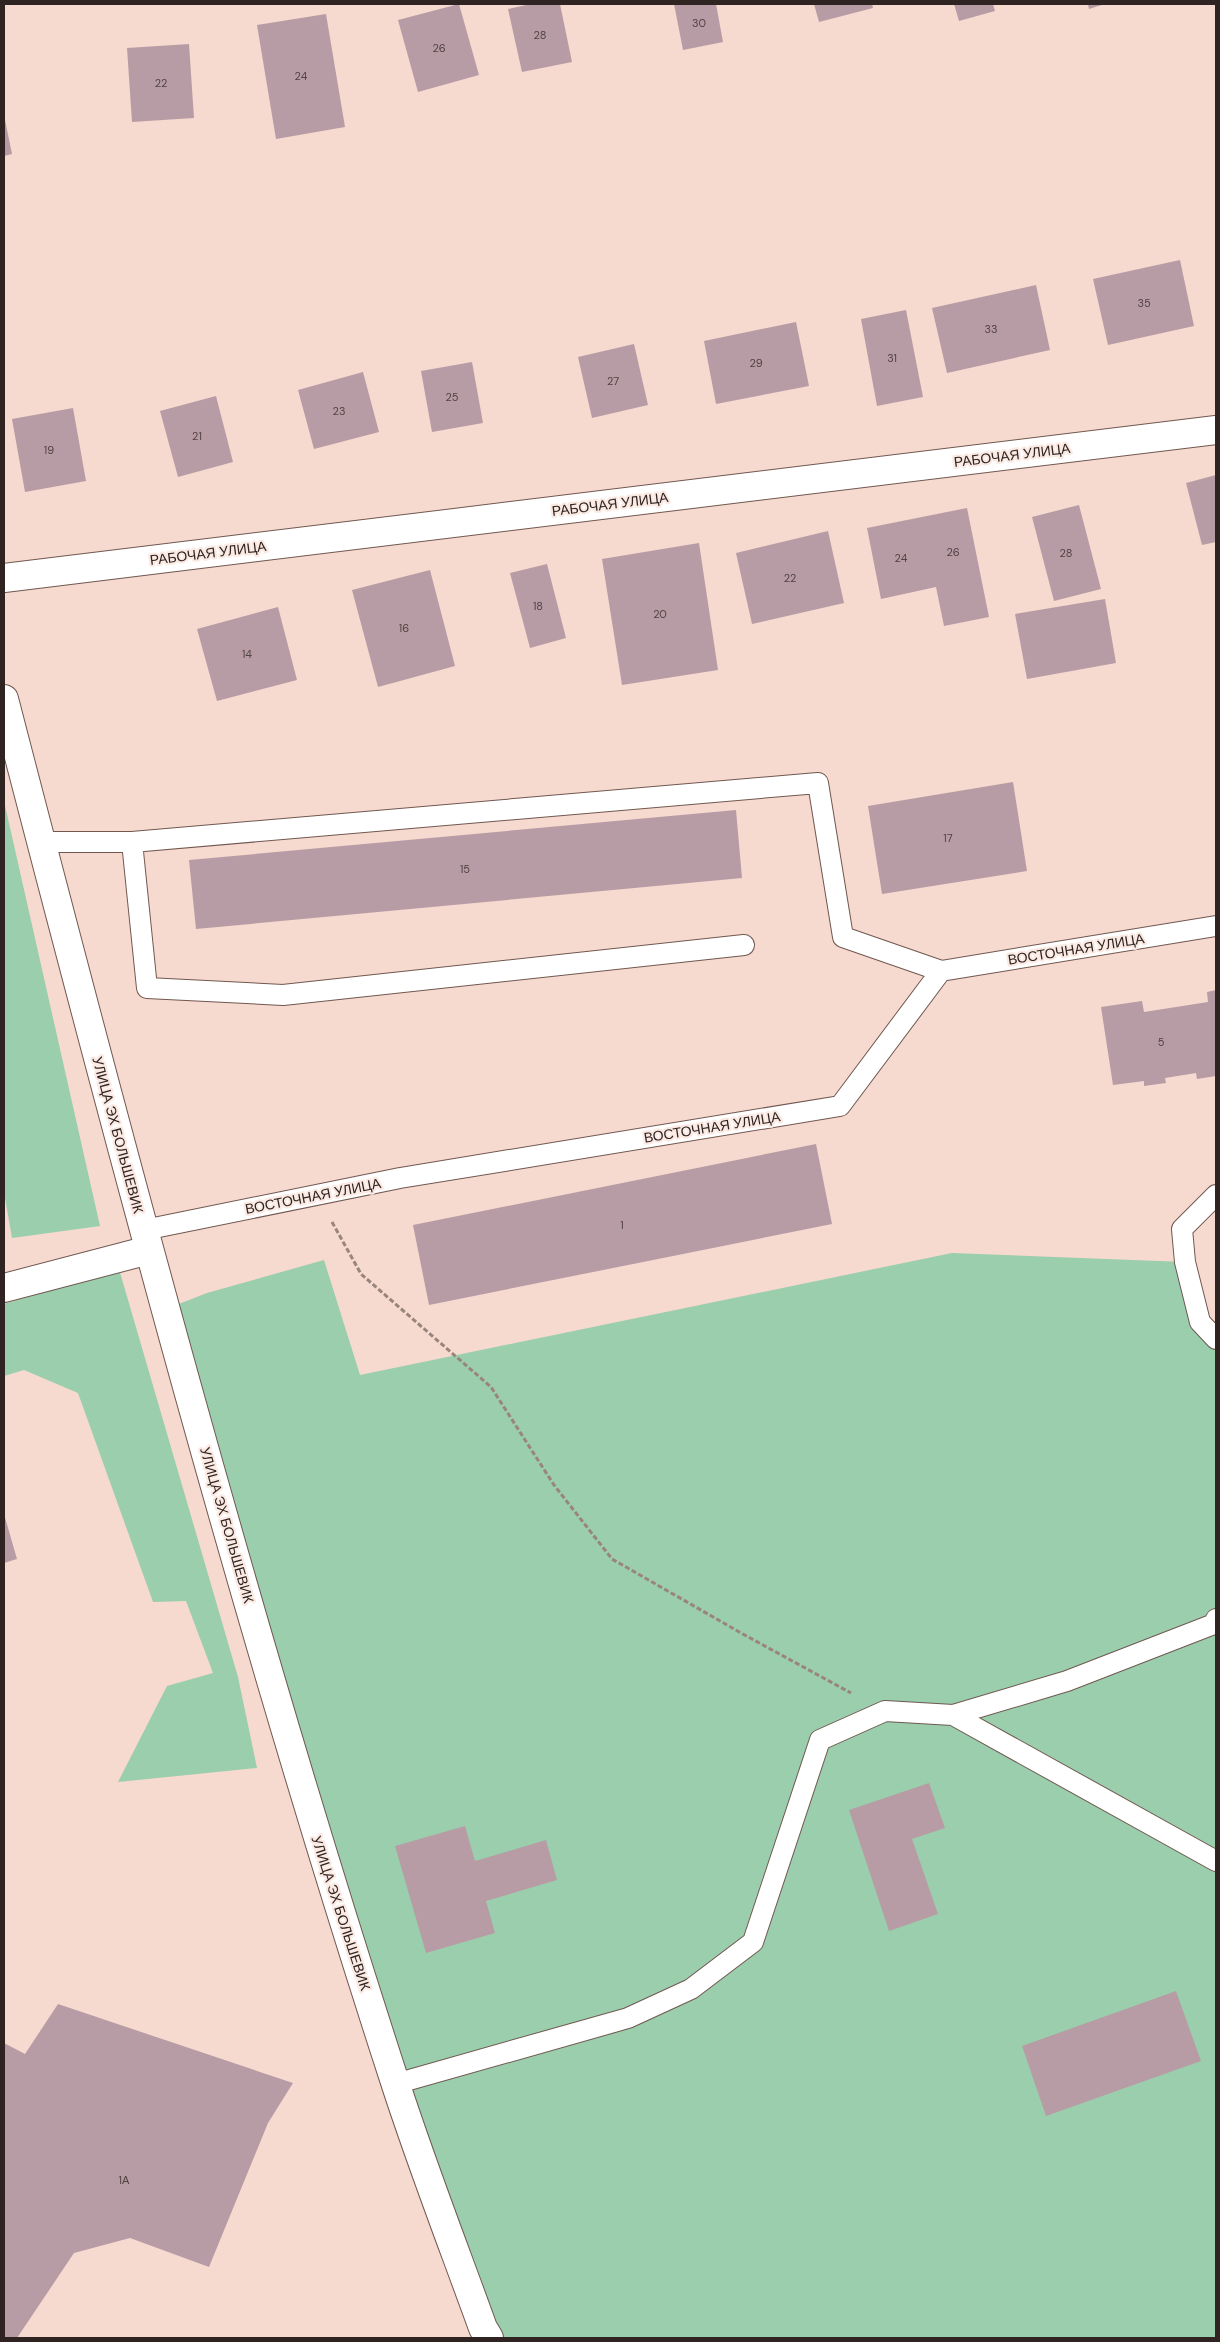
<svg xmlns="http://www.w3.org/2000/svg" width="1220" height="2342" viewBox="0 0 1220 2342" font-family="'DM Sans',sans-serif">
<rect width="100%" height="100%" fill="#f6d9cf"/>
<path fill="#9acead" d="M4 801 100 1226 12 1238 4 1192Z
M952 1253 1185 1262 1216 1339V2338H489L166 1309 207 1293 324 1260 360 1375Z
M119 1269 238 1677 257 1768 118 1782 167 1686 213 1673 186 1601 153 1602 78 1393 24 1370 4 1376V1304Z"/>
<path fill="#b89ca5" d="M459 4 479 75 418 92 398 20Z
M531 4H560L572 62 522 72 508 9Z
M674 4H716L723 42 683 50Z
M814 4H872L873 8 819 22Z
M954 4H993L995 11 959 21Z
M1088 4H1105L1089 9Z
M326 14 345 127 276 139 257 25Z
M189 44 194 118 132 122 127 48Z
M4 115 12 154 4 156Z
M1180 260 1194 326 1108 345 1093 279Z
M1036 285 1050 350 947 373 932 308Z
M906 310 923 397 877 406 861 319Z
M796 322 809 386 716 404 704 341Z
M634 344 648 405 592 418 578 357Z
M472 362 483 423 432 432 421 371Z
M363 372 379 432 314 449 298 390Z
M216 396 233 462 178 477 160 411Z
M73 408 86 481 25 492 12 419Z
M1216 475V542L1202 545 1186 483Z
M1079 505 1101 589 1054 601 1032 517Z
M967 508 989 617 944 626 936 587 881 599 867 528Z
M828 531 844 603 752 624 736 553Z
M699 543 718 670 622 685 602 559Z
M547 564 566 638 530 648 510 573Z
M430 570 455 666 378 687 352 590Z
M1105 599 1116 663 1027 679 1015 614Z
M278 607 297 680 217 701 197 629Z
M1013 782 1027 871 882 894 868 806Z
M736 810 742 878 196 929 189 860Z
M1216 990V1076L1197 1079 1196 1073 1165 1078 1166 1083 1144 1086V1081L1113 1085 1101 1007 1142 1001 1144 1012 1208 1002 1207 992Z
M816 1144 832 1224 429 1305 413 1225Z
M4 1514 17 1559 4 1563Z
M929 1783 945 1828 912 1839 938 1914 889 1931 849 1810Z
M465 1826 475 1861 546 1840 557 1880 486 1901 495 1933 426 1953 395 1846Z
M1176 1991 1201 2061 1046 2116 1022 2046Z
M58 2004 293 2083 268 2123 209 2267 130 2238 74 2253 17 2338H4V2043L25 2054Z"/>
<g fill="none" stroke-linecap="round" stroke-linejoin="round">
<g stroke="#705850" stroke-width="22">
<path id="lane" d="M41 842H132L818 783 843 937 941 971
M132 842 147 988 283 995 744 945
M1216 1195 1182 1229 1185 1262 1200 1322 1216 1339
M144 1230 400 1178 840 1106 941 971 1216 926
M953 1715 1216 1861
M395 2084 628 2018 691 1989 753 1942 820 1740 885 1711 953 1715 1067 1681 1214 1624 1216 1619"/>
</g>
<g stroke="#705850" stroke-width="30">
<path id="street" d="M4 578 1216 430
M4 699C124 1162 246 1624 394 2079 421 2163 453 2245 483 2328L489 2338
M4 1288 149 1250"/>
</g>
<path stroke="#99857e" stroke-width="3" stroke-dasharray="5 2.5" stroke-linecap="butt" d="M332 1222 361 1274 491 1387 554 1485 612 1559 741 1633 851 1693"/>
<use href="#lane" stroke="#fff" stroke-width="20"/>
<use href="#street" stroke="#fff" stroke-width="28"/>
</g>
<g text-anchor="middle" stroke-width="4.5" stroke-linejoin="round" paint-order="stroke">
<g font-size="11" fill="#514242">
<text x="699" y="27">30</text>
<text x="540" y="39">28</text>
<text x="439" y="52">26</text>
<text x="301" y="80">24</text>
<text x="161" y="87">22</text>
<text x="1144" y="307">35</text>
<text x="991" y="333">33</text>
<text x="892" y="362">31</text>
<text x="756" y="367">29</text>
<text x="613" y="385">27</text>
<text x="452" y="401">25</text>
<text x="339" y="415">23</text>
<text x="197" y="440">21</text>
<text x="49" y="454">19</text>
<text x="953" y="556">26</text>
<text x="1066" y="557">28</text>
<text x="901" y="562">24</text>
<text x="790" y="582">22</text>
<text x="538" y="610">18</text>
<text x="660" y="618">20</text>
<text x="404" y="632">16</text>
<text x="247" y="658">14</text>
<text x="948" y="842">17</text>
<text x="465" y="873">15</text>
<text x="1161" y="1046">5</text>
<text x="622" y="1229">1</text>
<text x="124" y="2184">1А</text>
</g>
<g font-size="14" fill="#2f2421" stroke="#fbeae3">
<text transform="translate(1012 455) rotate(-7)" y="5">РАБОЧАЯ УЛИЦА</text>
<text transform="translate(610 504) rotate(-7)" y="5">РАБОЧАЯ УЛИЦА</text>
<text transform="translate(208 553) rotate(-7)" y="5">РАБОЧАЯ УЛИЦА</text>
<text transform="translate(1076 949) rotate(-9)" y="5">ВОСТОЧНАЯ УЛИЦА</text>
<text transform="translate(712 1127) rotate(-9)" y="5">ВОСТОЧНАЯ УЛИЦА</text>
<text transform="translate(118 1135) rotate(75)" y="5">УЛИЦА ЭХ БОЛЬШЕВИК</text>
<text transform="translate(313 1196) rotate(-11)" y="5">ВОСТОЧНАЯ УЛИЦА</text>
<text transform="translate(227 1525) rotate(74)" y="5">УЛИЦА ЭХ БОЛЬШЕВИК</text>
<text transform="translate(341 1913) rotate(72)" y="5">УЛИЦА ЭХ БОЛЬШЕВИК</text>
</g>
</g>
<rect width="1220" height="2342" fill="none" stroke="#2f2421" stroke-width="10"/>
</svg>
